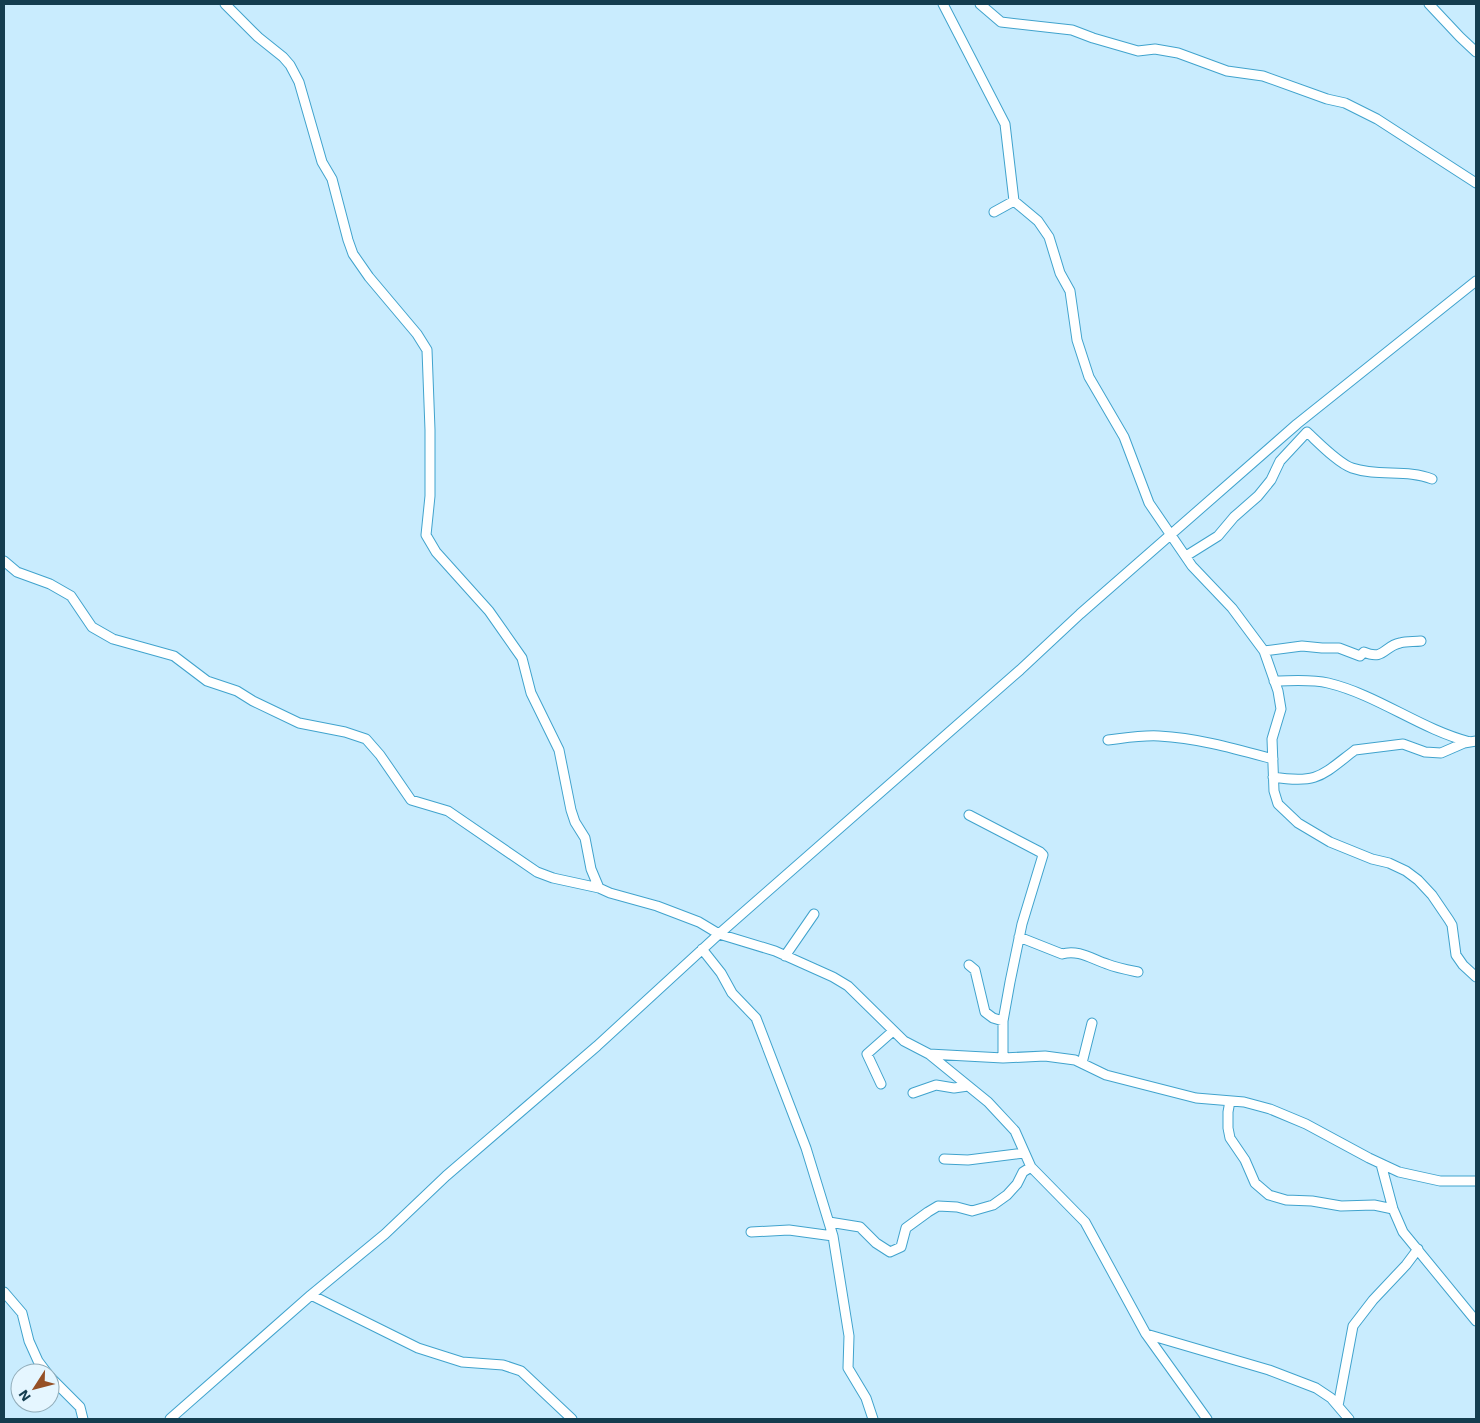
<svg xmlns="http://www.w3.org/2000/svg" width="1480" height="1423" viewBox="0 0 1480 1423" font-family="'Work Sans',sans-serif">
<rect width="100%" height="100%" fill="#c9ecfe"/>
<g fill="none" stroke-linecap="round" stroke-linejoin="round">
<g stroke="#40a3cd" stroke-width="11">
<path id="minor" d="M225 4 258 37 283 57 290 65 299 82 322 162 332 179 348 240 353 254 369 277 417 334 427 350 430 430V496L426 535 436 552 489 611 522 658 531 693 559 750 571 810 575 822 585 838 591 869 599 888 610 893 657 906 699 922 719 934 775 951 833 977 848 986 904 1041 929 1054 1003 1058 1045 1056 1075 1060 1106 1075 1196 1098 1244 1102 1270 1109 1306 1124 1369 1158 1399 1172 1440 1181H1476
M943 4 1005 124 1014 201
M980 4 1001 22 1072 30 1093 38 1138 51 1155 49 1178 53 1227 71 1263 76 1327 99 1345 103 1377 119 1476 183
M1429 4 1460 37 1476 52
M994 212 1014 201 1038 221 1049 237 1060 273 1070 291 1077 340 1089 377 1124 437 1149 503 1192 566 1232 608 1264 651 1278 691 1281 709 1272 739 1274 791 1278 804 1298 823 1330 842 1372 859 1389 863 1406 871 1418 880 1432 895 1449 920 1452 925 1456 955 1463 965 1476 977
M1186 556 1218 536 1234 517 1258 496 1271 480 1280 461 1307 432C1319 443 1338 463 1352 468 1378 477 1407 469 1432 479
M4 561 17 572 50 584 71 596 92 627 113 639 174 656 207 681 237 691 253 701 299 723 345 732 366 739 380 755 411 800 448 811 537 872 553 878 599 888
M1264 651 1302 646 1322 648H1339L1360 656 1364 652C1384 661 1384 646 1400 643 1407 641 1414 642 1421 641
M1274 681C1292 681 1311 679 1328 683 1378 695 1420 729 1470 742
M1108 740C1125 738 1142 735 1159 736 1198 738 1236 749 1273 759
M1273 777C1318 784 1321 776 1355 750L1403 744 1425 752 1441 753 1464 743 1476 741
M969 815 1040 852 1043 855 1022 924 1010 982 1003 1021V1058
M1019 937 1062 954C1078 949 1092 959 1107 964 1117 968 1128 970 1138 972
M702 949 721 973 732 993 756 1018 806 1148 833 1236 849 1336 848 1368 866 1398 873 1419
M785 956 814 914
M969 965 975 970 985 1012 993 1018 1003 1021
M929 1054 988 1102 1015 1131 1031 1167 1085 1222 1146 1334 1207 1419
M1082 1063 1092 1023
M881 1084 867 1054 893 1031
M913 1093 936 1085 954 1088 968 1086
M1230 1101 1228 1112V1128L1230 1138 1245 1160 1255 1183 1269 1195 1286 1200 1312 1201 1341 1206 1374 1205 1393 1209
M944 1159 968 1160 1024 1153
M1381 1164 1393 1209 1403 1232 1476 1321
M829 1222 860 1227 876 1243 890 1252 901 1247 906 1228 928 1212 938 1206 957 1207 972 1211 993 1205 1007 1195 1017 1184 1023 1172 1031 1167
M751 1232 789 1230 833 1236
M4 1292 22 1313 29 1341 38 1361 47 1373
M311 1295 418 1348 462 1362 503 1365 521 1371 572 1419
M1146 1334 1269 1370 1316 1388 1331 1398 1349 1419
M50 1377 80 1407 83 1419
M1338 1406 1353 1326 1373 1300 1406 1265 1418 1249
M170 1419 311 1295 385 1234 446 1176 597 1046 719 934 1020 670 1080 614 1297 424 1476 281"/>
</g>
<use href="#minor" stroke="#fff" stroke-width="9"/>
</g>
<rect width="1480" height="1423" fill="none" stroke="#143d4f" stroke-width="10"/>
<g transform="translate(35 1388) rotate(234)"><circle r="24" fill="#e5f6ff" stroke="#91acb9"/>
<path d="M0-4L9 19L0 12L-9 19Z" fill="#955026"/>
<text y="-8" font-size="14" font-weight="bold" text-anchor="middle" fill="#143d4f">N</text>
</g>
</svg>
